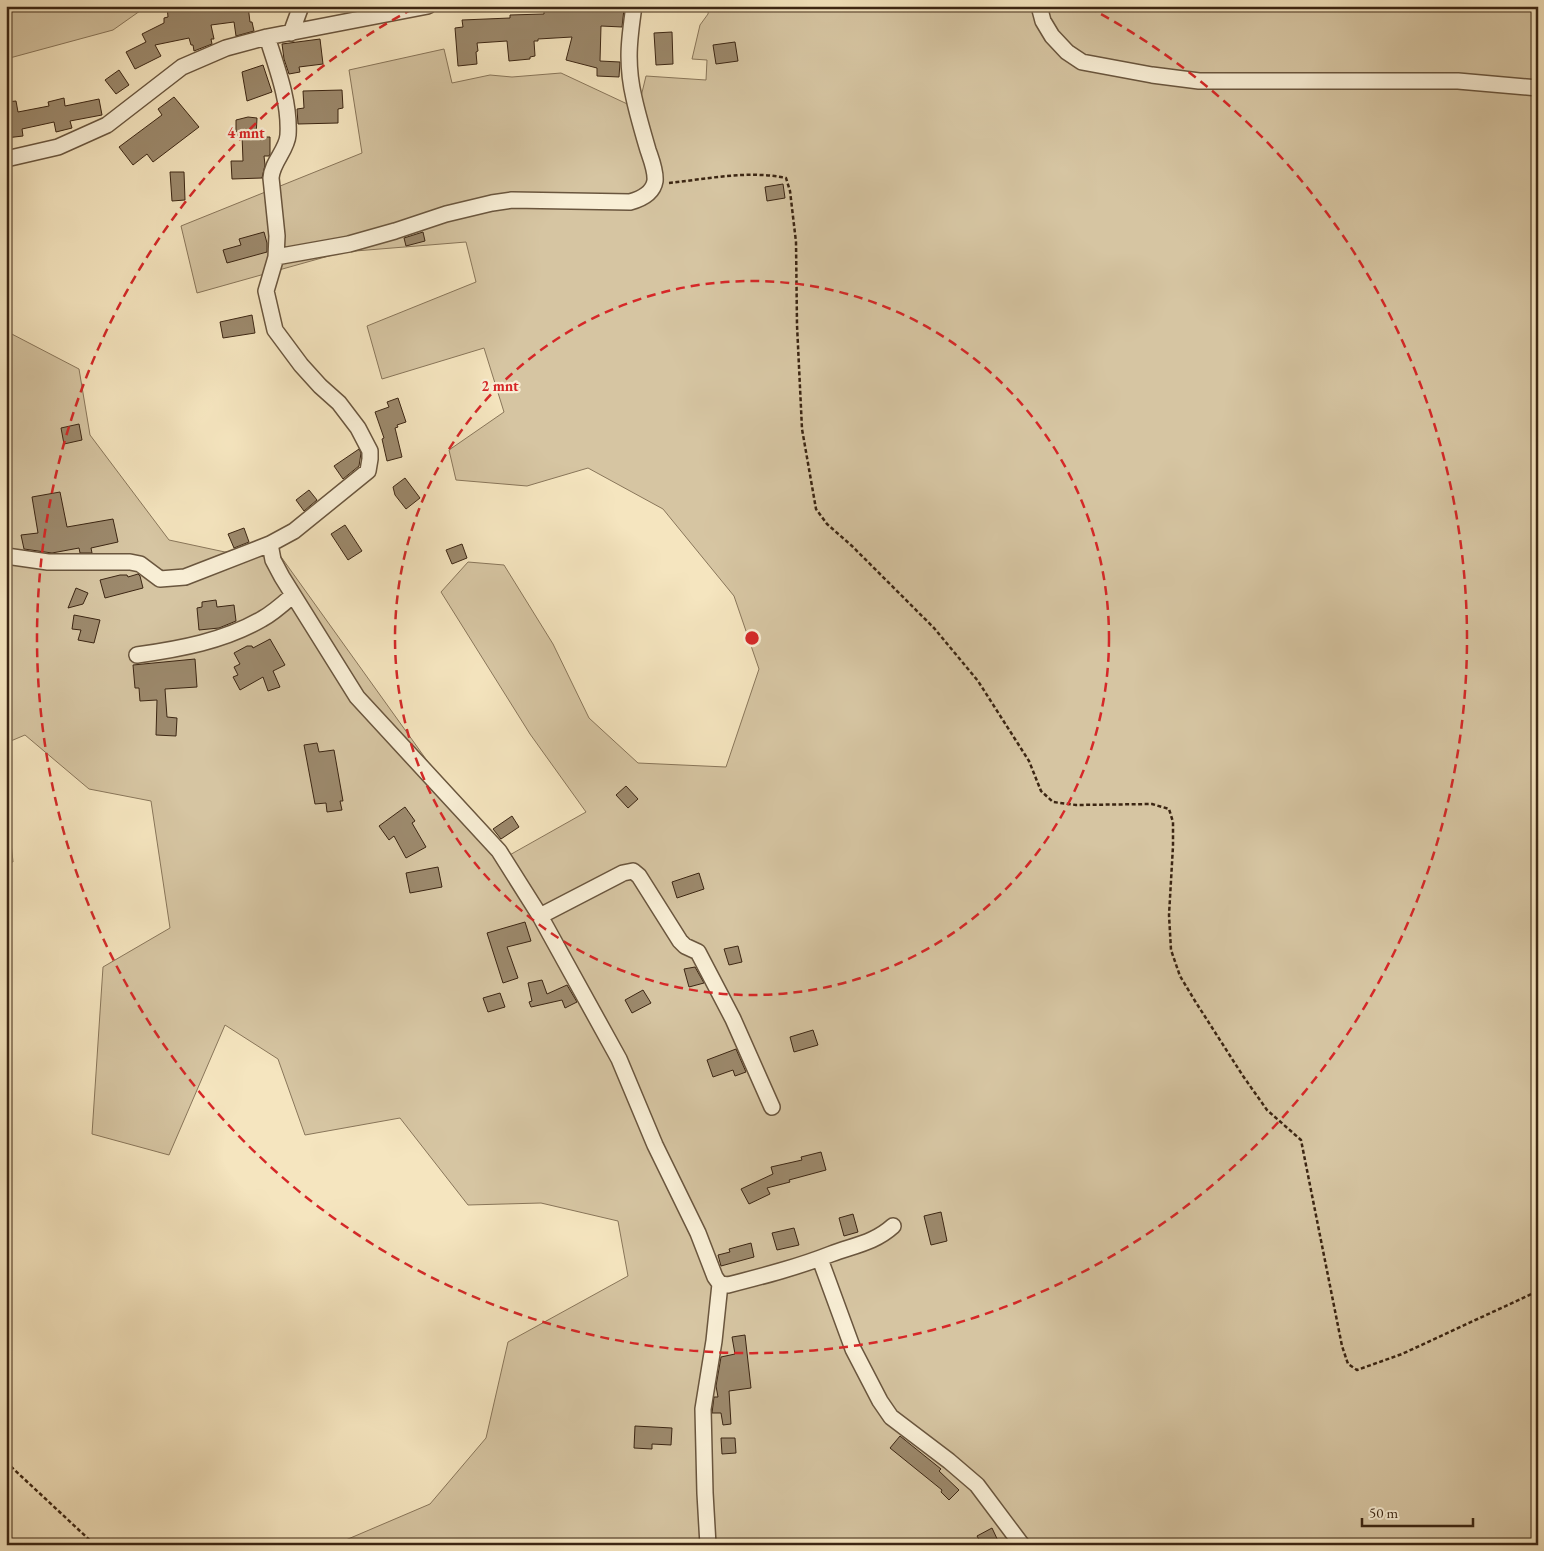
<svg xmlns="http://www.w3.org/2000/svg" width="1544" height="1551" viewBox="0 0 1544 1551" font-family="'EB Garamond',serif">
<rect width="100%" height="100%" fill="#f5e5bf"/>
<filter id="stains"><feTurbulence type="fractalNoise" baseFrequency=".004" numOctaves="4"/><feColorMatrix values="0 0 0 0 .2 0 0 0 0 .09 0 0 0 0 .02 0 0 0 .5 -.17"/></filter>
<radialGradient id="worn" r=".72"><stop offset=".6" stop-color="#630" stop-opacity="0"/><stop offset="1" stop-color="#630" stop-opacity=".3"/></radialGradient>
<path fill="#d6c5a2" stroke="#89765a" d="M6 6H147L113 30 6 59Z
M709 6H1538V1545H334L430 1504 486 1438 508 1342 628 1276 618 1221 541 1203 468 1205 400 1118 305 1135 278 1059 225 1025 169 1155 92 1134 103 967 170 928 151 801 89 789 25 735 6 743V331L79 369 90 435 169 540 225 552 274 547 499 861 586 812 530 734 441 592 468 562 504 565 553 644 589 718 638 763 726 767 759 669 734 596 663 509 588 468 527 486 456 480 449 450 504 412 484 348 382 379 367 326 476 282 466 242 343 252 197 293 181 226 362 153 349 70 444 49 452 83 490 75 512 77 561 73 638 109 646 76 706 80 707 60 692 59 700 25 708 14Z
M6 794 13 862H6Z"/>
<path fill="#9c896c" stroke="#3c2613" d="M167 6H248L250 22H252L254 31 236 36 234 22 211 25 214 39H211L212 44 194 51 193 45H191L189 38 155 45 161 56 135 69 126 52 146 42 142 34 164 23V18L168 17Z
M576 6H604V8L624 9 622 27 601 26 600 61 620 62 619 77 597 76V68L566 60 572 37 538 39V41H534L535 56 530 57V59L509 61 507 41 477 43 478 51 476 52 477 64 458 66 455 28 463 27 462 20 510 18V15L544 14V11L576 10Z
M672 32 673 64 656 65 654 33Z
M320 39 323 64 299 67 300 72 289 74 284 59 282 44Z
M735 42 738 61 716 64 713 45Z
M263 65 272 92 247 101 242 72Z
M119 70 129 85 116 94 105 80Z
M342 90 343 108 338 109V123L298 124 297 109 304 108 303 91Z
M174 97 199 127 153 162 147 154 133 165 119 147 162 115 158 109Z
M64 98 65 106 99 99 102 115 70 121 72 128 56 132 54 122 22 129 23 136 6 138V102L16 101 18 112 49 106 48 102Z
M248 117 257 118 256 137H270V154L269 156H264L265 165 262 178 232 179 231 161H243L242 135H236V120Z
M170 172H184L185 200 172 201Z
M783 184 785 198 767 201 765 187Z
M264 232 267 243V252L227 263 223 250 241 245 239 239Z
M423 232 425 241 406 246 404 238Z
M252 315 255 333 223 338 220 322Z
M398 398 406 422 397 425 398 427 395 428 402 457 387 461 382 439 384 438 375 412 389 407 387 402Z
M79 424 82 440 64 444 61 428Z
M359 449 361 453 359 466 343 479 334 466Z
M405 478 420 498 406 509 395 495 393 487Z
M309 490 317 500 304 511 296 500Z
M60 492 67 527 113 519 118 542 91 548 92 553H80L79 548 52 553 24 549 21 535 38 533 32 497Z
M345 525 362 551 348 560 331 534Z
M244 528 249 542 234 548 228 534Z
M462 544 467 558 452 564 446 550Z
M138 574 140 576 143 588 105 598 100 580 120 575H127L128 577Z
M76 588 88 593 83 604 68 608Z
M216 600 217 607 234 605 236 621 219 628 199 630 197 608 202 607V602Z
M74 615 100 620 94 643 78 640 81 630 72 629Z
M270 639 285 665 273 671 280 687 268 691 263 677 240 690 233 677 238 675 234 667 240 664 234 653 247 646H252L253 648Z
M195 659 197 687 165 689 167 717 177 718 176 736 156 735 157 700 140 701 139 688H135L133 665Z
M317 743 319 752 334 750 343 801H340L342 810 327 812 326 803 315 804 304 745Z
M626 786 638 799 628 808 616 795Z
M405 807 415 821 412 823 426 847 406 858 394 836 389 840 379 826Z
M512 816 519 827 501 839 493 829Z
M438 867 442 887 410 893 406 873Z
M699 873 704 889 677 898 672 882Z
M525 922 531 941 507 947 518 978 503 983 487 933Z
M738 946 742 962 729 965 724 949Z
M695 967 704 983 689 987 684 969Z
M542 980 547 994 567 985 577 1002 565 1008 562 1000 531 1007 529 1002 532 1001 528 983Z
M643 990 651 1003 632 1013 625 1000Z
M500 993 505 1007 488 1012 483 998Z
M813 1030 818 1045 794 1052 790 1037Z
M736 1049 746 1072 735 1076 733 1070 713 1077 707 1060Z
M821 1152 826 1170 789 1180 790 1182 767 1188 770 1194 749 1204 741 1189 773 1174 771 1167 802 1160 801 1157Z
M941 1212 947 1241 931 1245 924 1216Z
M853 1214 858 1232 844 1236 839 1218Z
M794 1228 799 1245 777 1250 772 1233Z
M751 1243 754 1257 721 1266 718 1255 730 1252 729 1249Z
M745 1335 751 1388 729 1391 731 1424 723 1425 721 1413H712L714 1397H718L716 1386 721 1357 735 1354 732 1337Z
M635 1426 672 1428 671 1445 652 1444V1449L634 1448Z
M900 1436 941 1469 939 1471 959 1490 949 1500 941 1492 942 1490 890 1448Z
M721 1438H735L736 1453 722 1454Z
M992 1528 1000 1545H982L977 1536Z"/>
<g fill="none" stroke-linecap="round" stroke-linejoin="round">
<g stroke="#6a563e" stroke-width="18">
<path id="street" d="M1039 6 1043 21 1052 36 1067 52 1082 62 1152 75 1199 81H1458L1538 88
M291 33 301 6
M6 159 58 147 107 125 182 67 226 48 267 37 428 6
M276 257 349 244 395 231 446 214 492 203 512 200 630 202C641 199 653 193 655 181 656 171 651 159 648 150 643 133 638 116 634 98 626 64 629 40 634 6
M270 544 273 560 282 577 357 697 499 851 540 916 619 1059 655 1145 698 1233 715 1277 720 1284 728 1285C763 1276 798 1267 831 1254 855 1245 874 1243 893 1226
M6 556 48 562H130L140 564 160 579 185 577 270 544 294 531 368 471 370 459V451L358 428 339 403 320 386 301 365 275 330 266 291 276 257 277 236 271 178C272 162 287 150 288 135 290 102 277 68 267 37
M137 655C180 649 224 641 262 619 273 613 283 604 292 596
M540 916 623 873 633 871 639 876 680 941 685 946 698 952 733 1019 772 1107
M820 1259 853 1349 880 1401 891 1417 949 1461 977 1485 1022 1545
M708 1545 705 1493 703 1409 714 1341 720 1284"/>
</g>
<path stroke="#3c2613" stroke-width="2.5" stroke-dasharray="4 2.5" stroke-linecap="butt" d="M669 183C707 179 748 170 786 178L790 191 796 242 797 325 802 429 816 509 827 524 852 546 934 628 978 681 1029 761 1041 791 1053 802 1076 805 1152 804 1169 809 1173 822V846L1169 915 1171 950 1180 976 1195 1001 1243 1076 1267 1110 1301 1140 1342 1346 1348 1364 1357 1370 1402 1354 1538 1291
M6 1462 95 1545"/>
<use href="#street" stroke="#f8eed5" stroke-width="15"/>
</g>
<g fill="none" stroke="#d62828" stroke-width="2.5" stroke-dasharray="9 6">
<circle cx="752" cy="638" r="357"/>
<path d="M1088 7A715 715 0 1 1 416 7"/>
</g>
<circle cx="752" cy="638" r="8" fill="#d62828" stroke="#f8eed5" stroke-width="2.5"/>
<g font-size="15" text-anchor="middle" font-weight="bold" fill="#d62828" stroke="#f8eed5" stroke-width="4.5" stroke-linejoin="round" paint-order="stroke">
<text x="246" y="138">4 mnt</text>
<text x="500" y="391">2 mnt</text>
</g>
<rect width="1544" height="1551" fill="none" stroke="#f5e5bf" stroke-width="25"/>
<rect x="8" y="8" width="1529" height="1536" fill="none" stroke="#3c2613" stroke-width="2.5"/>
<rect x="12" y="12" width="1519" height="1526" fill="none" stroke="#3c2613"/>
<path d="M1362 1518v8h111v-8" fill="none" stroke="#3c2613" stroke-width="2.5"/>
<text x="1369" y="1518" font-size="15" fill="#3c2613" stroke="#f8eed5" stroke-width="4" paint-order="stroke">50 m</text>
<rect width="100%" height="100%" filter="url(#stains)"/>
<rect width="100%" height="100%" fill="url(#worn)"/>
</svg>
